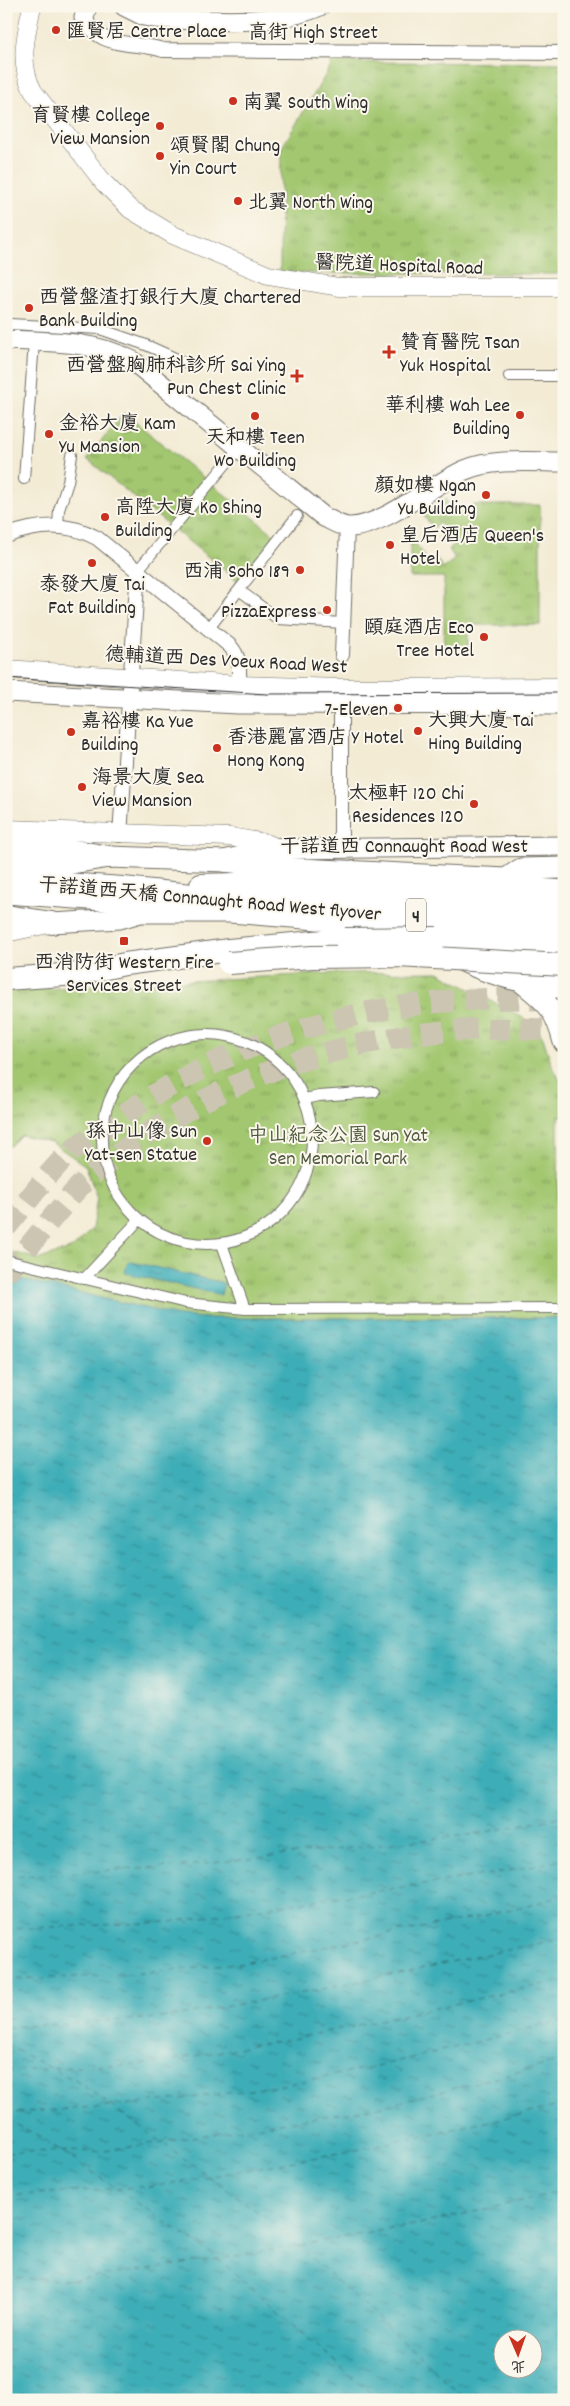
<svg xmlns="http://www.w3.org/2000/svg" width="570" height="2406" viewBox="0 0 570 2406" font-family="Dekko,'LXGW WenKai TC',sans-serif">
<defs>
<pattern id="park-tufts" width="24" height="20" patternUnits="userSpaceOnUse" patternTransform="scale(1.25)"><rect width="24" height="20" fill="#a2c770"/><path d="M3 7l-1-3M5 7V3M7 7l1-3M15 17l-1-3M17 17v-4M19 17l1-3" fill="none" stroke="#84a25c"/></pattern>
<pattern id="water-ripples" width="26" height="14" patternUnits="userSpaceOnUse" patternTransform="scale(1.25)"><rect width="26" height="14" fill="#3cadb7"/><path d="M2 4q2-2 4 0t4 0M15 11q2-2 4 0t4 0" fill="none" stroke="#338d95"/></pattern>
</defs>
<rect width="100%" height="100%" fill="#fbf7ec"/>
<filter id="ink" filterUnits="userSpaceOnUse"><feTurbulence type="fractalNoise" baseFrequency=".02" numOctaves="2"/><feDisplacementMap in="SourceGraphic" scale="10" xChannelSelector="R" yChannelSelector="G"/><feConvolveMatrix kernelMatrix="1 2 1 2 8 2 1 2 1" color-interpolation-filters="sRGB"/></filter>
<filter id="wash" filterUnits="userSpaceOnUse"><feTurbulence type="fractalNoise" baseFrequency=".0096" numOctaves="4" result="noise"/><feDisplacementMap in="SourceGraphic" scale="20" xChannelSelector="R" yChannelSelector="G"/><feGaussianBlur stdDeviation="1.12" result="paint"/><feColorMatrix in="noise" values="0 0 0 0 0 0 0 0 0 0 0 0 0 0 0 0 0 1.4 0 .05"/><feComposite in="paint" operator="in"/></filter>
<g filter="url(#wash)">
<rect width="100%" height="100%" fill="#f3ebd4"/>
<path fill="url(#park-tufts)" stroke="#66794e" d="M331 62 564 63V274L280 273 281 149 331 66Z
M124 413 276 536 239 582 87 459Z
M447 498V514H472L473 505H540V625H468V648H444V577H410V536L429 563 436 558 443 568 455 559 449 549 455 544 440 523 433 528 421 512Z
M438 972 527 1020 537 1028 543 1038 552 1065 564 1088V1117H558V1256L564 1257V1318H205L179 1316 6 1276V1251L40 1259 73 1248 92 1229 97 1198 86 1166 51 1142 21 1135 6 1150V991L335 973Z"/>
<path fill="url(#water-ripples)" stroke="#346c71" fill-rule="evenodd" d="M128 1261 224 1283 221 1295 125 1273Z
M6 1276 179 1316 205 1318H564V2400H6ZM502 2338H532V2368H502Z"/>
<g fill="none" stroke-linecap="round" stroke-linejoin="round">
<path stroke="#325f63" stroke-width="1" stroke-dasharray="6 5" stroke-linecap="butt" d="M6 1877 185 1866 469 1835 564 1817
M6 1929 170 1922 498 1873 564 1859
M6 1980 120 1975 238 1964 483 1916 564 1896
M6 2027 161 2018 308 1992 564 1938
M6 2045 78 2082 275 2224 467 2400
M53 2068 148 2064 297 2038 564 1980
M6 2071 49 2069
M6 2113C85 2109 164 2102 243 2091 351 2076 458 2046 564 2020
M6 2120 39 2136 214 2255 378 2400
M6 2152 104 2151 238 2130 384 2106 564 2060
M6 2196 156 2186 351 2151 564 2105
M6 2278 76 2280 256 2253 430 2222 564 2191"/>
</g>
</g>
<g filter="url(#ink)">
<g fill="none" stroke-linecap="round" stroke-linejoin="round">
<path stroke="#cbc5b2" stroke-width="22" stroke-dasharray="22 11" stroke-linecap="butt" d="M6 1227C25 1205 42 1181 62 1160 82 1141 107 1126 129 1111 258 1025 410 989 564 1001
M6 1274C24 1253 41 1231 59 1210 67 1201 75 1190 84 1182 216 1067 391 1017 564 1031"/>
<g stroke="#716e66" stroke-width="12">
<path id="pedestrian" d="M6 329 10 324 100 329 146 345 184 362
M509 376H564
M24 479 34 342
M58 526 59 510 68 482 72 455
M138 570 240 447
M239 590 278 619 343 623
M209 628 297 516
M102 1139a105 105 0 1 1 210 0a105 105 0 1 1-210 0Z
M305 1099 319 1096 374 1092
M222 1244 245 1309
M6 1260 186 1303 245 1309 564 1308
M84 1279 139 1220"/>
</g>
<g stroke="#716e66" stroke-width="16">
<path id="minor" d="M82 9C92 51 132 40 163 50L564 53
M6 536C37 524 68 522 97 538L230 646C241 658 239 670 239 685
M342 655 347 527
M120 835 138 570
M341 849V706"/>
</g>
<g stroke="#716e66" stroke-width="19">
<path id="tertiary" d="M32 6C26 35 18 63 33 91L104 183 130 209 173 235 268 275 339 287H564
M6 669 239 685 341 688 564 687
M6 829 230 837 266 843 280 849
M6 933 44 925"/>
</g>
<g stroke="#716e66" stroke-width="21">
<path id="secondary" d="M124 6 144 16 154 18C205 20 273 27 320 6
M84 18 87 6
M6 340C50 342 93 340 133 361L324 517C331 520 341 527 349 527 382 528 434 483 465 470 492 458 534 462 564 462
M6 692 238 704 564 705
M280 849 564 846
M52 923 120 919 144 912"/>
</g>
<g stroke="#716e66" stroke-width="23">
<path id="primary" d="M6 863 60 865 109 857 226 861 280 868 506 879 522 888 564 891
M506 879 521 869 564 868
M6 893 117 901 144 912H230L379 924 421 938
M461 960C494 977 527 983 564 988
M522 982C548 1003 555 1008 564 1042"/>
</g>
<g stroke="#716e66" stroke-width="24">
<path id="trunk" d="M6 847 62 849 109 857
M226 861 280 849
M6 880 123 888 332 909 564 926
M201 885 270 883 564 904
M6 916 52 923
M437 938 564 945
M6 979 77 974 125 964 229 950 345 939"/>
</g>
<use href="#pedestrian" stroke="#fff" stroke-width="10"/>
<use href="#minor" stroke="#fff" stroke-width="14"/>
<use href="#tertiary" stroke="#fff" stroke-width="18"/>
<use href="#secondary" stroke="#fff" stroke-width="19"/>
<use href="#primary" stroke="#fff" stroke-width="21"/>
<use href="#trunk" stroke="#fff" stroke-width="22"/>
<path stroke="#2b2b2b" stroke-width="1" d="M6 678 267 694 564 693"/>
<g stroke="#716e66" stroke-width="24" stroke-linecap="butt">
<path id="trunk-bridge" d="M345 939 437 938
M229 963 312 957 397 956 564 965"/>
</g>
<use href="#trunk-bridge" stroke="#fff" stroke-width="22"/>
</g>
</g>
<g fill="#c8321e" stroke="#fbf7ec" stroke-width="2">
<circle cx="56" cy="30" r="5"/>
<circle cx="233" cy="101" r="5"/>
<circle cx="160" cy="126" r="5"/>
<circle cx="160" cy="156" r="5"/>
<circle cx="238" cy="201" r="5"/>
<circle cx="29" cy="308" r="5"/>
<path d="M386.5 344.5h5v5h5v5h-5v5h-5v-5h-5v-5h5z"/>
<path d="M294.5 368.5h5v5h5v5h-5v5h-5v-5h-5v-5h5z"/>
<circle cx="520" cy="415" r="5"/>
<circle cx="255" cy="416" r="5"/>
<circle cx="49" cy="434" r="5"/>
<circle cx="486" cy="495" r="5"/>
<circle cx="105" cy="517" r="5"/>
<circle cx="390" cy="545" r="5"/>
<circle cx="92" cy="563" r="5"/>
<circle cx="300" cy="570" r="5"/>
<circle cx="327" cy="610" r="5"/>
<circle cx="484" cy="637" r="5"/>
<circle cx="398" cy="708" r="5"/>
<circle cx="418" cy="731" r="5"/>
<circle cx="71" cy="732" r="5"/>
<circle cx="217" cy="748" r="5"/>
<circle cx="82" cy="787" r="5"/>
<circle cx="474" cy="804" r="5"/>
<rect x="119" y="936" width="10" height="10" rx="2.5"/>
<circle cx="207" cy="1141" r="5"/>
</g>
<g text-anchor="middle" stroke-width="4" stroke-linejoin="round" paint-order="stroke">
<rect fill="#fbf7ec" stroke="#696865" stroke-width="1" x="406" y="898.5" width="20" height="33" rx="4"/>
<g font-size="19" font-weight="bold" fill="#2b2b2b">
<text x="416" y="922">4</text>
</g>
<g font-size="20" fill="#2b2b2b" stroke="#fbf7ec" text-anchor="start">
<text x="66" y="37">匯賢居 Centre Place</text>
<text x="243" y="108">南翼 South Wing</text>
<text x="150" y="121" text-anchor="end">育賢樓 College<tspan x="150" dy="23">View Mansion</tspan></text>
<text x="170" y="151">頌賢閣 Chung<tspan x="170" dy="23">Yin Court</tspan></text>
<text x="248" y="208">北翼 North Wing</text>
<text x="39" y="303">西營盤渣打銀行大廈 Chartered<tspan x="39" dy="23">Bank Building</tspan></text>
<text x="400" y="348">贊育醫院 Tsan<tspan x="400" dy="23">Yuk Hospital</tspan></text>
<text x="286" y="371" text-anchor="end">西營盤胸肺科診所 Sai Ying<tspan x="286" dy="23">Pun Chest Clinic</tspan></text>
<text x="510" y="411" text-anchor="end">華利樓 Wah Lee<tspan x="510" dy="23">Building</tspan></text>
<text x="59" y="429">金裕大廈 Kam<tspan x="59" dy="23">Yu Mansion</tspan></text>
<text x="255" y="443" text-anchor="middle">天和樓 Teen<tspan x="255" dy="23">Wo Building</tspan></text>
<text x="476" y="491" text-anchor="end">顏如樓 Ngan<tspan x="476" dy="23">Yu Building</tspan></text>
<text x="115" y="513">高陞大廈 Ko Shing<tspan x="115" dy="23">Building</tspan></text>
<text x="400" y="541">皇后酒店 Queen's<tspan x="400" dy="23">Hotel</tspan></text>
<text x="290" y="577" text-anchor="end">西浦 Soho 189</text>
<text x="92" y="590" text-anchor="middle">泰發大廈 Tai<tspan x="92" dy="23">Fat Building</tspan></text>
<text x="317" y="617" text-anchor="end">PizzaExpress</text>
<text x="474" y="633" text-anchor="end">頤庭酒店 Eco<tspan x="474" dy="23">Tree Hotel</tspan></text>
<text x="388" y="715" text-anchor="end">7-Eleven</text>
<text x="428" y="726">大興大廈 Tai<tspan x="428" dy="23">Hing Building</tspan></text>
<text x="81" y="727">嘉裕樓 Ka Yue<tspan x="81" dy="23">Building</tspan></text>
<text x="227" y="743">香港麗富酒店 Y Hotel<tspan x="227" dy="23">Hong Kong</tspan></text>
<text x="92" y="783">海景大廈 Sea<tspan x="92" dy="23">View Mansion</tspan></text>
<text x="464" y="799" text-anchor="end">太極軒 120 Chi<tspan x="464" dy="23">Residences 120</tspan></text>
<text x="124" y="968" text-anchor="middle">西消防街 Western Fire<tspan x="124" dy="23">Services Street</tspan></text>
<text x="197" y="1137" text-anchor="end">孫中山像 Sun<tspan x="197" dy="23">Yat-sen Statue</tspan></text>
</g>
<g font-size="20" fill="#2b2b2b" stroke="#fbf7ec">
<text x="313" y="38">高街 High Street</text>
<text transform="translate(399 264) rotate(2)" y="7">醫院道 Hospital Road</text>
<text transform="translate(226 659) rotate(3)" y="7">德輔道西 Des Voeux Road West</text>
<text x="404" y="852">干諾道西 Connaught Road West</text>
<text transform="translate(210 898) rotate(5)" y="7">干諾道西天橋 Connaught Road West flyover</text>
</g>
<g font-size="20" fill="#4f5a40" stroke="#fbf7ec">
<text x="338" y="1141">中山紀念公園 Sun Yat<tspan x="338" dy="23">Sen Memorial Park</tspan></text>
</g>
</g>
<rect width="570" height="2406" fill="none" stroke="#fbf7ec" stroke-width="25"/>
<g transform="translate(518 2354) rotate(178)"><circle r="24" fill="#fbf7ec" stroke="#a8a59f"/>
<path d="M0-4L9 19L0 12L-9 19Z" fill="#c8321e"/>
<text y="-8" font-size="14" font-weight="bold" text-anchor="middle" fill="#2b2b2b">北</text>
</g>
</svg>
